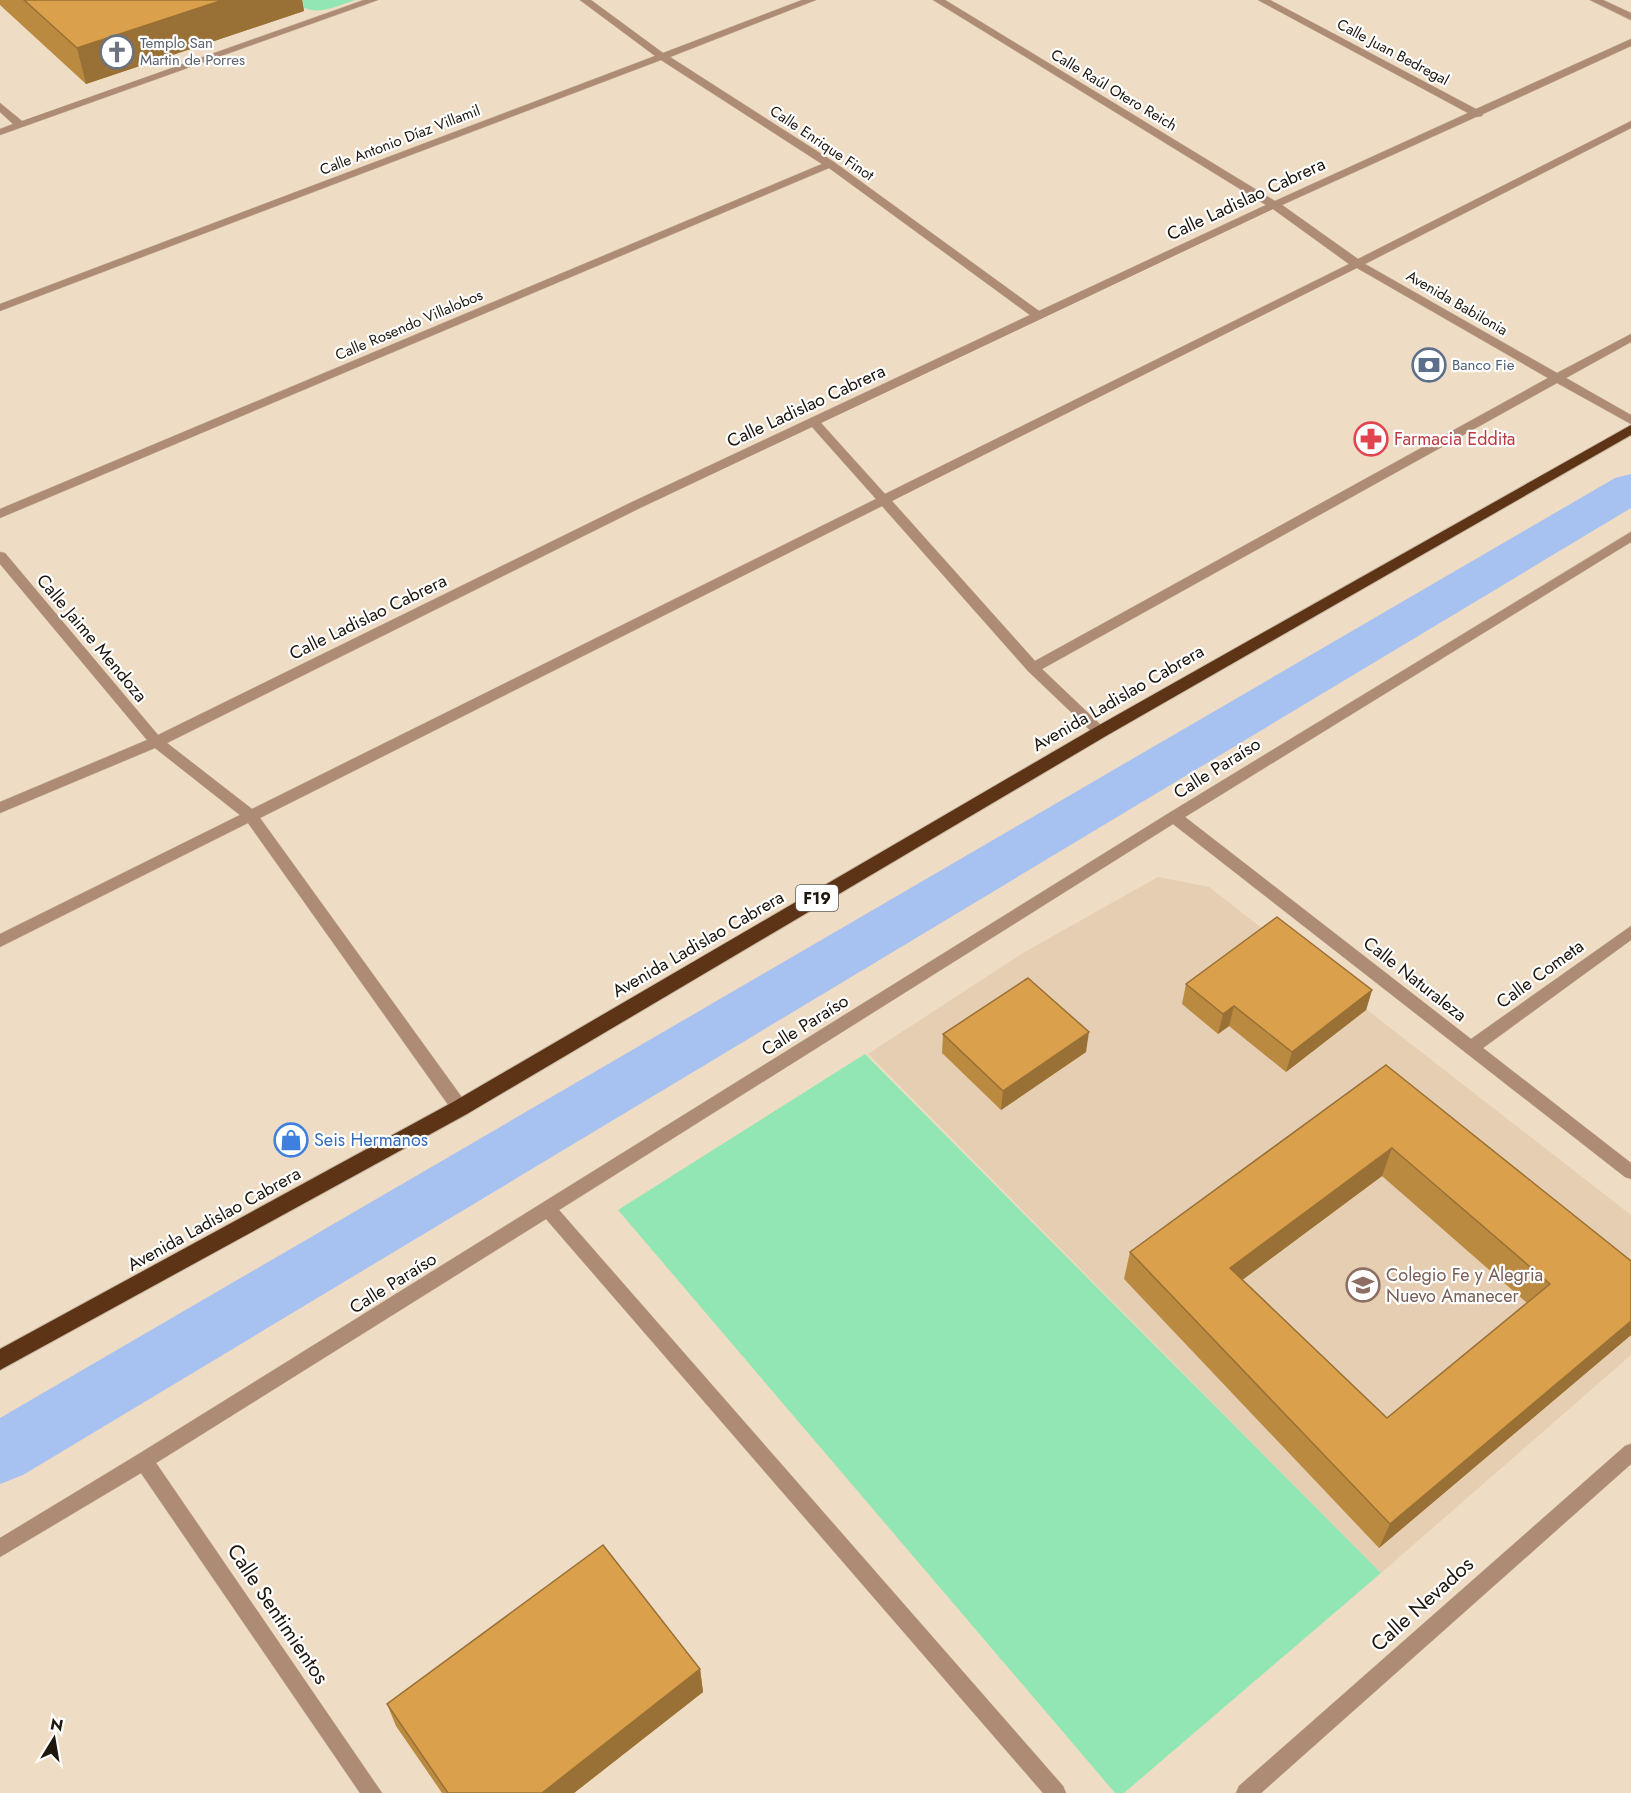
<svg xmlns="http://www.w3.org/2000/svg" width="1631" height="1793" viewBox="0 0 1631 1793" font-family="Jost,sans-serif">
<rect width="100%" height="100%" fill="#efdcc4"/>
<path fill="#e5ceb1" d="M1158 877 1209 887 1631 1215V1355L1381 1573 868 1054 1023 953Z"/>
<path fill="#92e6b4" d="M290 0H355C329 9 313 18 290 0Z
M865 1054 1381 1573 1124 1793H1115L618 1210Z"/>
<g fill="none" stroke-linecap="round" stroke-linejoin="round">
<path fill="#a7c1f0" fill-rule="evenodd" d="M1631 474V508L23 1475 0 1484V1418L1615 478Z"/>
<g stroke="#c9b9a3" stroke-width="1">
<path id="minor" d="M364 0H378L0 135V129L13 124 0 112V103L22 121Z
M580 0H591L663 53 802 0H816L670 57 834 162 1039 311 1266 205 933 0H945L1275 201 1468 113 1258 0H1270L1476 109 1631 39V46L1483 114 1482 116 1476 117 1282 205 1358 259 1631 121V128L1365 264 1557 373 1631 334V342L1566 378 1631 415V424L1557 383 1042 669 1105 729 1107 732 1100 737 1095 735 1028 671 882 506 260 818 466 1103 468 1108 466 1113 460 1115 454 1113 248 823 0 947V934L240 815 155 748 0 813V802L147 740 0 564V552L5 553 158 735 632 502 1030 315 829 168 0 518V509L822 164 661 60 0 311V304L655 56ZM1273 209 1349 264 885 494 821 423ZM1357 268 1548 378 1035 661 892 501ZM812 427 876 499 252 809 167 743 640 508Z
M1590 0H1603L1631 13V20Z
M1631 532V542L1185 817 1471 1039 1631 926V940L1483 1048 1631 1163V1179L1625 1177 1173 824 559 1210 1063 1786 1066 1793H1043L546 1219 156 1463 382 1793H360L141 1473 0 1557V1538L137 1455 1169 813Z
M1631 1444V1464L1261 1793H1236L1239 1786 1625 1446Z"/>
</g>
<g stroke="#c9b9a3" stroke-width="2">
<path id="highway" d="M1631 425V435L1106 736 467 1114 0 1370V1349L453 1102 1094 728Z"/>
</g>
<use href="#minor" fill="#ae8b74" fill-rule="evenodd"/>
<use href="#highway" fill="#5d3416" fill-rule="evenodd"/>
</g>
<path fill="#bb8a41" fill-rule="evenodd" d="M0 0H302L304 11 86 84 0 5Z
M1186 984 1372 990 1366 1010 1286 1072 1229 1026 1218 1034 1182 1004Z
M943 1034 1086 1052 1001 1110 942 1053Z
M1386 1065 1631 1261V1335L1379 1548 1124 1279 1130 1252ZM1382 1176 1527 1303 1387 1418 1242 1280Z
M700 1669 703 1692 574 1793H442L396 1726 387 1704Z"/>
<path fill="#997035" d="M223 0H302L304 11 86 84 77 48Z
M1372 990 1366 1010 1286 1072 1292 1052Z
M1234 1006 1229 1026 1218 1034 1223 1014Z
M1089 1032 1086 1052 1001 1110 1003 1091Z
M1392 1148 1382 1176 1222 1295 1230 1268Z
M1631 1321V1335L1379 1548 1390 1524Z
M700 1669 703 1692 574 1793H542Z"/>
<path fill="#daa04c" stroke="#997035" stroke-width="1.5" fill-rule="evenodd" d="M24 0H223L77 48Z
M1277 917 1372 990 1292 1052 1234 1006 1223 1014 1186 984Z
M1028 978 1089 1032 1003 1091 943 1034Z
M1386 1065 1631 1261V1321L1390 1524 1130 1252ZM1392 1148 1550 1284 1387 1418 1230 1268Z
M603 1545 700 1669 542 1793H448L387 1704Z"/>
<defs>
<g id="church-ring" transform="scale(1.725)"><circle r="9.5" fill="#fff" stroke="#6b7280" stroke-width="1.5"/><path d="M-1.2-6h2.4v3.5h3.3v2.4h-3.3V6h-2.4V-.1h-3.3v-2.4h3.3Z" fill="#6b7280"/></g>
<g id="bank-ring" transform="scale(1.725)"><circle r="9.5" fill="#fff" stroke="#5c6f8a" stroke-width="1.5"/><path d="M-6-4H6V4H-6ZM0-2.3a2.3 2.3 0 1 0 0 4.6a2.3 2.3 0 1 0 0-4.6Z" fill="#5c6f8a"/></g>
<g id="pharmacy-ring" transform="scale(1.725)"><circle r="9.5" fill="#fff" stroke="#e0444e" stroke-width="1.5"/><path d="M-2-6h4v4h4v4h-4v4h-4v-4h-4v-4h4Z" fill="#e0444e"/></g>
<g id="shop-ring" transform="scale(1.725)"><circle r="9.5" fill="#fff" stroke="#3f7fe0" stroke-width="1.5"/><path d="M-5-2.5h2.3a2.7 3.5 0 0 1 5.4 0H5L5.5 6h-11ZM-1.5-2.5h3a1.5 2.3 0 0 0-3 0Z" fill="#3f7fe0"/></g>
<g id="school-ring" transform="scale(1.725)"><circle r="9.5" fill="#fff" stroke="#8d6e63" stroke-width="1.5"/><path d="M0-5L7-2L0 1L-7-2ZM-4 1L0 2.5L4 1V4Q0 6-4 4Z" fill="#8d6e63"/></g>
</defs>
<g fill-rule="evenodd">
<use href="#church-ring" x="117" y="52"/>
<use href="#bank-ring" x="1429" y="365"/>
<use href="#pharmacy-ring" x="1371" y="439"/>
<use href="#shop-ring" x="291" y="1140"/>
<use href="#school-ring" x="1363" y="1285"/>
</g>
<g text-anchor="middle" stroke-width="4.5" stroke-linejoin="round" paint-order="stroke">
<g font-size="15" fill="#5b616d" stroke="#fff" text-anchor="start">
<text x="140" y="48">Templo San<tspan x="140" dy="17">Martin de Porres</tspan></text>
</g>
<g font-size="15" fill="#1d170e" stroke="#fff">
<text transform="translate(1393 52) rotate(28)" y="5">Calle Juan Bedregal</text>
<text transform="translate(1114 90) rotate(31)" y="5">Calle Raúl Otero Reich</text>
<text transform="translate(400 140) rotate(-21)" y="5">Calle Antonio Díaz Villamil</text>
<text transform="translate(822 143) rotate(34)" y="5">Calle Enrique Finot</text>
<text transform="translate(1457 303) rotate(30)" y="5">Avenida Babilonia</text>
<text transform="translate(409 325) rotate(-23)" y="5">Calle Rosendo Villalobos</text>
</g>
<g font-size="15" fill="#4e5e75" stroke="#fff" text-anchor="start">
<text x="1452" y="370">Banco Fie</text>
</g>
<rect fill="#fff" stroke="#615d56" stroke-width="1.5" x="796" y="885" width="42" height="26" rx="4.5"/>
<g font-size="16" font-weight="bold" fill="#1d170e">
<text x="817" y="904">F19</text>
</g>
<g font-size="18" fill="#1d170e" stroke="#fff">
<text transform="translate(1246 199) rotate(-25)" y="6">Calle Ladislao Cabrera</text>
<text transform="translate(806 406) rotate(-25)" y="6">Calle Ladislao Cabrera</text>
<text transform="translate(368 617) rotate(-26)" y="6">Calle Ladislao Cabrera</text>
<text transform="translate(92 638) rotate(50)" y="6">Calle Jaime Mendoza</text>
<text transform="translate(1118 698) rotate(-30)" y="6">Avenida Ladislao Cabrera</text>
<text transform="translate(1217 768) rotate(-32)" y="6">Calle Paraíso</text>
<text transform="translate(698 944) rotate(-30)" y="6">Avenida Ladislao Cabrera</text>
<text transform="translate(1540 974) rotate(-36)" y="6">Calle Cometa</text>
<text transform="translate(1415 979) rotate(38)" y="6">Calle Naturaleza</text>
<text transform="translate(805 1025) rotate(-32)" y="6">Calle Paraíso</text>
<text transform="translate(214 1219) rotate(-29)" y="6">Avenida Ladislao Cabrera</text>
<text transform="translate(393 1283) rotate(-32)" y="6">Calle Paraíso</text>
</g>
<g font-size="18" fill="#be3a42" stroke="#fff" text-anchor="start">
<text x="1394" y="445">Farmacia Eddita</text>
</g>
<g font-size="18" fill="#366cbe" stroke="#fff" text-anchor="start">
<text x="314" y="1146">Seis Hermanos</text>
</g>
<g font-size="18" fill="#785e54" stroke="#fff" text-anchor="start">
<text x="1386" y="1281">Colegio Fe y Alegria<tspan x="1386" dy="21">Nuevo Amanecer</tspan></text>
</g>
<g font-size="21" fill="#1d170e" stroke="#fff">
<text transform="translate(1422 1604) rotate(-42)" y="7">Calle Nevados</text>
<text transform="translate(278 1614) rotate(56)" y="7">Calle Sentimientos</text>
</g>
</g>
<g transform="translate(54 1739) rotate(11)" stroke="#ffffff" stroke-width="4.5" paint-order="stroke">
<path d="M0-4.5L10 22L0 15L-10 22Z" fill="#1d170e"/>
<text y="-9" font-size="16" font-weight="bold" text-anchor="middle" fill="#1d170e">N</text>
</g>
</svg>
